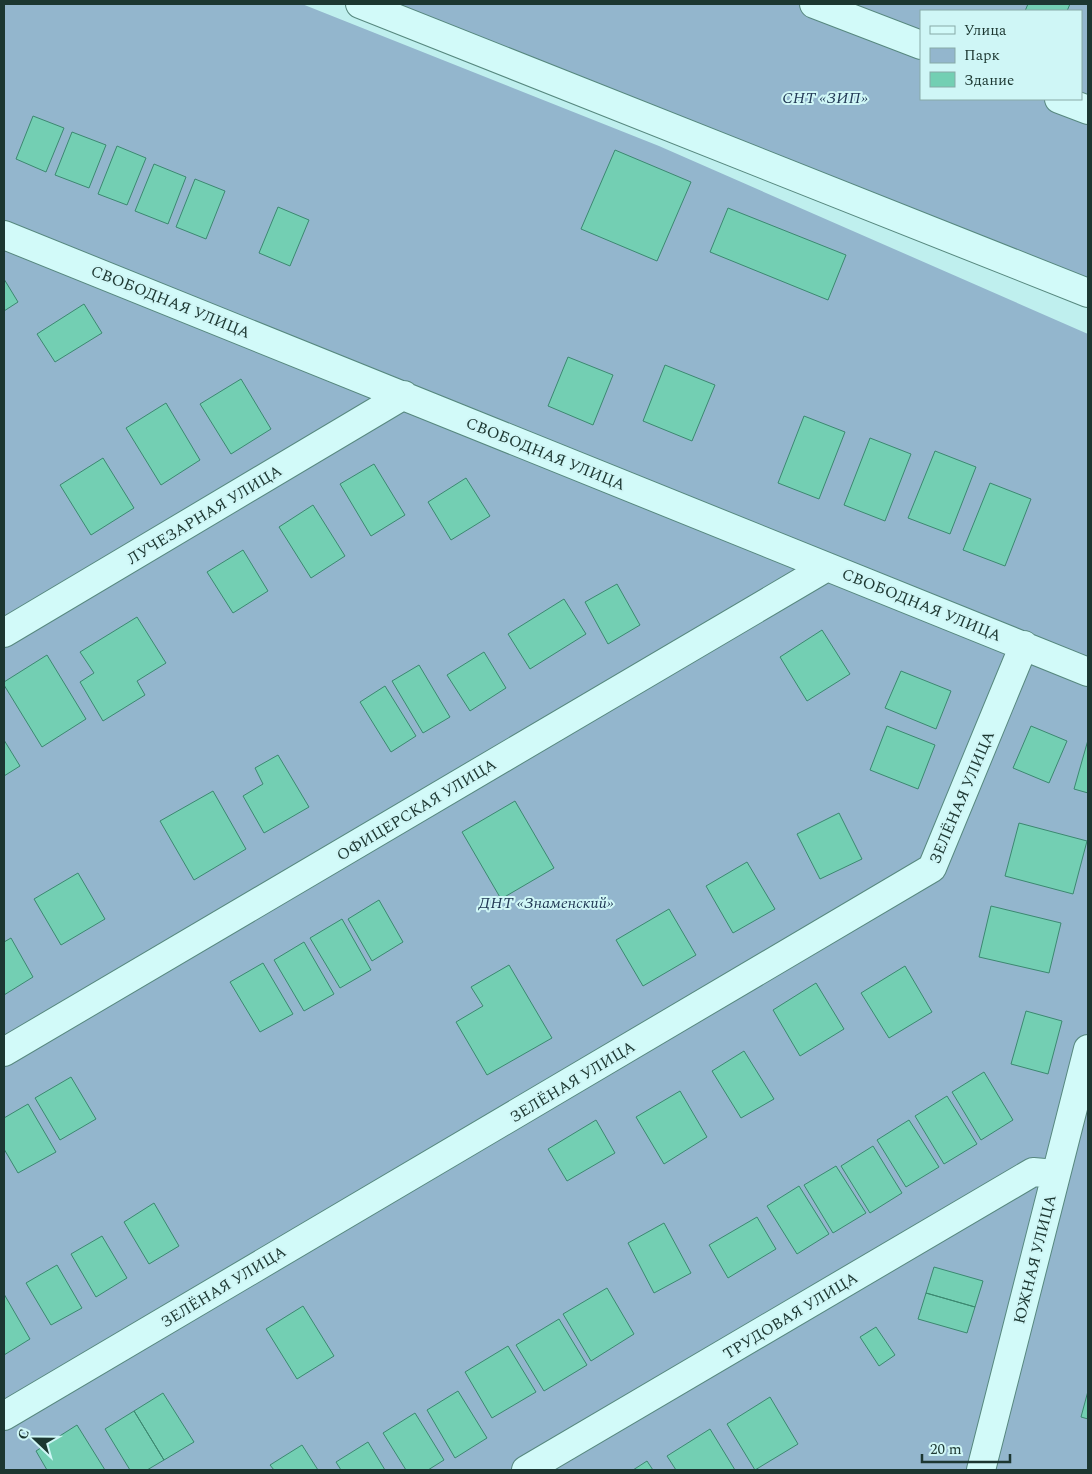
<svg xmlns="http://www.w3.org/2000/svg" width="1092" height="1474" viewBox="0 0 1092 1474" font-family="Spectral,serif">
<rect width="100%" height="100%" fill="#bfefee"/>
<path fill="#93b6cd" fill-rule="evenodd" d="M4 4H302L659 146 1088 334V1470H4Z
M346 4H1088V305ZM921 11H1081V99H921Z"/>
<path fill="#73cfb3" stroke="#3c8870" d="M1028 4H1070L1067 11H1025Z
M33 116 64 128 46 172 16 159Z
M72 132 106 145 89 188 55 175Z
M117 146 146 158 127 205 98 194Z
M615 150 691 182 657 261 581 229Z
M154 164 186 177 168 224 135 211Z
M195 179 225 191 206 239 176 227Z
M278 207 309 220 290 266 259 253Z
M728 208 846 255 828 300 710 252Z
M4 279 18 302 4 311Z
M84 304 102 333 55 362 37 334Z
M568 357 613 375 593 425 548 406Z
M665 365 715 385 692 441 643 421Z
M241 379 271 429 231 454 200 404Z
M166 403 200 460 161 485 126 428Z
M804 416 845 432 819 499 778 483Z
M870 438 911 454 885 521 844 505Z
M935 451 976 467 950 534 908 518Z
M103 458 134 508 91 535 60 485Z
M374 464 405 515 371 536 340 484Z
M466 478 490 516 451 540 428 502Z
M990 483 1031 499 1005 566 963 550Z
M313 505 345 556 311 578 279 527Z
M243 550 268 591 233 613 207 572Z
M617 584 640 625 608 644 585 602Z
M564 599 586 634 530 669 508 634Z
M137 617 166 663 137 681 145 695 103 721 80 682 94 673 80 652Z
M822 630 850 674 807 701 780 657Z
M484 652 506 688 470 711 447 675Z
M47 655 86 719 42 747 4 685V682Z
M419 665 450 717 423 733 392 681Z
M901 671 951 691 936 729 885 708Z
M385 686 416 736 391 752 360 702Z
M887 726 935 745 918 789 870 770Z
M1031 726 1067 741 1049 783 1013 768Z
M4 740 20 766 4 776Z
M1088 740V793L1074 789Z
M278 755 309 807 264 833 243 796 263 784 255 768Z
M213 791 246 849 194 880 160 821Z
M515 801 554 868 501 899 462 832Z
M839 813 862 859 820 879 797 834Z
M1019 823 1087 841 1073 894 1005 876Z
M747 862 775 909 733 933 706 886Z
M78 873 105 919 61 945 34 899Z
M379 900 403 942 372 961 348 919Z
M991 906 1061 923 1049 973 979 957Z
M669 909 696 955 643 986 616 940Z
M342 919 371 970 340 988 310 938Z
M11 938 33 977 4 995V942Z
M304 942 334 994 304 1011 274 960Z
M263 963 293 1014 260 1032 230 982Z
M509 965 552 1038 487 1075 456 1022 483 1006 471 987Z
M905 966 932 1012 889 1038 861 993Z
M816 983 844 1029 800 1056 773 1010Z
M1026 1011 1062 1021 1048 1074 1011 1064Z
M744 1051 774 1099 741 1118 712 1071Z
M984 1072 1013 1120 981 1140 952 1092Z
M71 1077 96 1119 60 1140 35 1098Z
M680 1091 707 1137 664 1164 636 1117Z
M947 1096 977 1144 944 1164 915 1116Z
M28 1104 56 1152 18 1173 4 1149V1118Z
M596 1120 615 1153 567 1181 548 1149Z
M909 1120 939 1167 906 1187 877 1140Z
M873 1146 902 1193 870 1213 841 1166Z
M836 1166 866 1213 833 1233 804 1185Z
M799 1186 829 1234 797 1254 767 1206Z
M154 1203 179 1246 149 1264 124 1222Z
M757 1217 776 1249 728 1278 709 1245Z
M664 1223 691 1273 654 1293 628 1243Z
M102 1236 127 1278 96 1297 71 1254Z
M57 1265 82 1308 51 1325 26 1283Z
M934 1267 983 1281 975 1307 926 1293Z
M607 1288 634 1334 591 1361 563 1314Z
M926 1293 975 1307 967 1333 918 1319Z
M4 1294 30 1339 4 1355Z
M303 1306 334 1356 297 1379 266 1329Z
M559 1319 587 1365 544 1391 516 1345Z
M876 1327 895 1355 879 1366 860 1337Z
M508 1346 536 1392 492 1418 465 1372Z
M458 1391 487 1438 455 1458 427 1410Z
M1088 1391V1419L1081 1417Z
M163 1393 194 1442 164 1460 134 1411Z
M770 1397 798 1444 755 1470 727 1424Z
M134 1411 164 1460 147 1470H130L105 1429Z
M415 1413 444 1460 428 1470H406L383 1433Z
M77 1425 105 1470H47L36 1451Z
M710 1429 735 1470H676L667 1456Z
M368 1442 385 1470H341L336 1462Z
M302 1445 318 1470H274L270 1465Z
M647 1461 653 1470H633Z"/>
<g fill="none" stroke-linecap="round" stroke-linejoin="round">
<g stroke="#57887f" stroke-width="30">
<path id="minor" d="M360 4 1088 293
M814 4 921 45
M1059 99 1088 110
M4 235 1088 672
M4 633 404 395
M4 1052 827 567
M4 1416 932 868 1024 645
M526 1470 1033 1172 1056 1174
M981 1470 1088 1049"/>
</g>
<use href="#minor" stroke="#d2faf9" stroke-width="28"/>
</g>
<g text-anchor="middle" stroke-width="4" stroke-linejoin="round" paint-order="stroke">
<g font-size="16" font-style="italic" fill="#223955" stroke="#cff6f6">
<text x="825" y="103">СНТ «ЗИП»</text>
<text x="546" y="908">ДНТ «Знаменский»</text>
</g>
<g font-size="16" fill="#1c3731" stroke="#cff6f6">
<text transform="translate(171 301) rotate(22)" y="6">СВОБОДНАЯ УЛИЦА</text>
<text transform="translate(546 453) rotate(22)" y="6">СВОБОДНАЯ УЛИЦА</text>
<text transform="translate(204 514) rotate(-31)" y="6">ЛУЧЕЗАРНАЯ УЛИЦА</text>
<text transform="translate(922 604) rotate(22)" y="6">СВОБОДНАЯ УЛИЦА</text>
<text transform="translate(961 797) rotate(-67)" y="6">ЗЕЛЁНАЯ УЛИЦА</text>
<text transform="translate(416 809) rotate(-31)" y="6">ОФИЦЕРСКАЯ УЛИЦА</text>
<text transform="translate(572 1081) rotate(-31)" y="6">ЗЕЛЁНАЯ УЛИЦА</text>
<text transform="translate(1034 1259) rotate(-76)" y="6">ЮЖНАЯ УЛИЦА</text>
<text transform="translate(223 1286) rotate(-31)" y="6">ЗЕЛЁНАЯ УЛИЦА</text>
<text transform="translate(790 1315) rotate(-31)" y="6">ТРУДОВАЯ УЛИЦА</text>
</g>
</g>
<rect width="1092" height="1474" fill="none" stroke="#1c3731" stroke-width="10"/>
<rect x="920" y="10" width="162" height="90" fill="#cff6f6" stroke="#87aaa7"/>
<rect x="930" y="26" width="25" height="8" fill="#d2faf9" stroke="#87aaa7"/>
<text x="964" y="35" font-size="15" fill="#1c3731">Улица</text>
<rect x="930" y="48" width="25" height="15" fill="#93b6cd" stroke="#87aaa7"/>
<text x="964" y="60" font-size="15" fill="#1c3731">Парк</text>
<rect x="930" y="72" width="25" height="15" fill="#73cfb3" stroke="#87aaa7"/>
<text x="964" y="85" font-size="15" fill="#1c3731">Здание</text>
<g transform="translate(35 1439) rotate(292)" stroke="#cff6f6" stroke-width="4" paint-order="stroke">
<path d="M0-4L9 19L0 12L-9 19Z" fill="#1c3731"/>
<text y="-8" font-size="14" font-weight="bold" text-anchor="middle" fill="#1c3731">С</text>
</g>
<path d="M922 1454v8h88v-8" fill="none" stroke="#1c3731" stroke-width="2.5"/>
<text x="930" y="1454" font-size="15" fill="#1c3731" stroke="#cff6f6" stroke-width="4" paint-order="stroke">20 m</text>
</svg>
